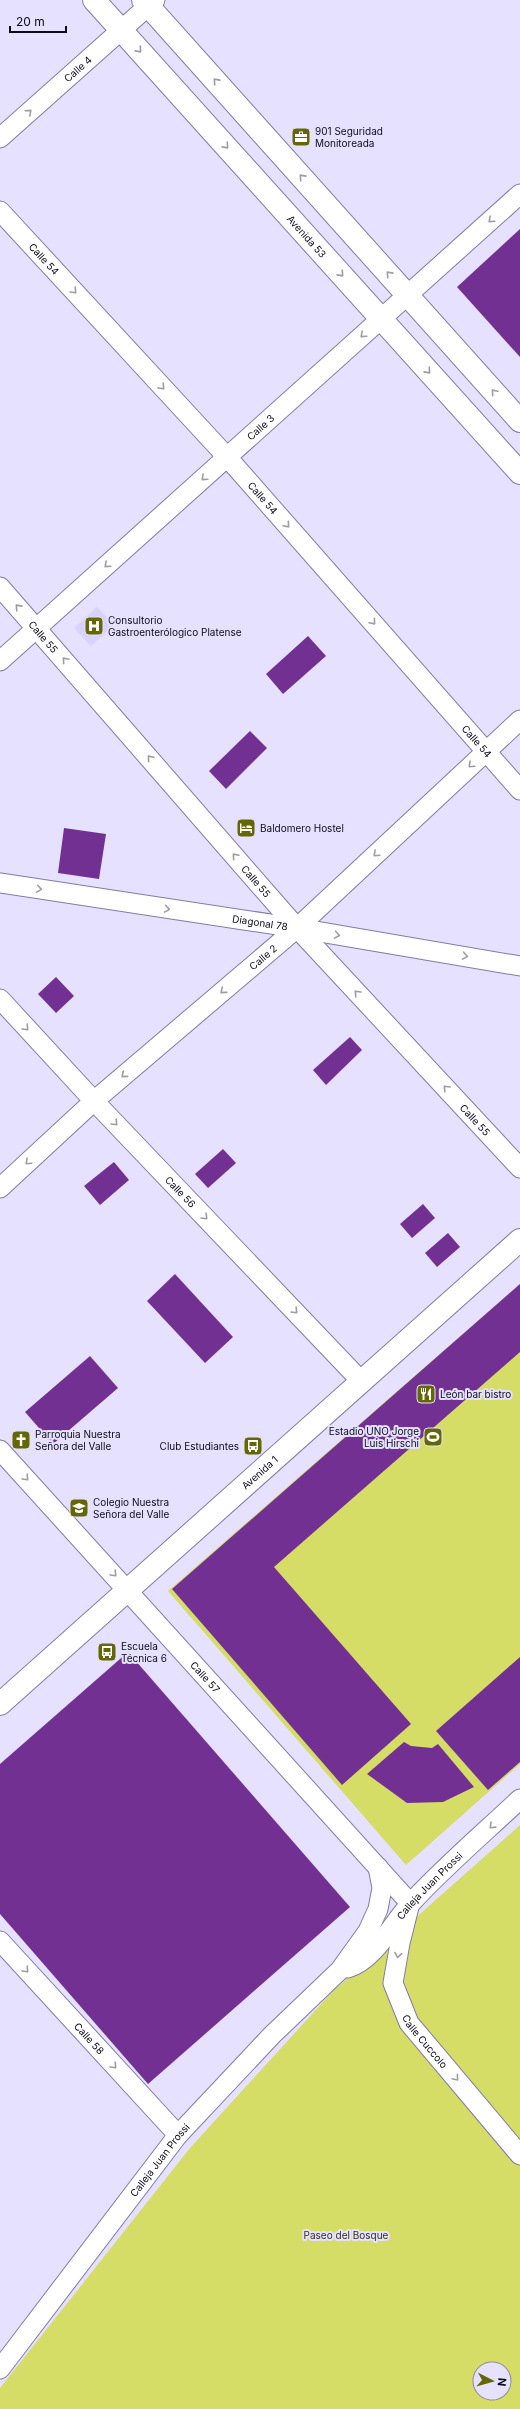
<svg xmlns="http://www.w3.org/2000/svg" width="520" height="2409" viewBox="0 0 520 2409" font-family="Inter,sans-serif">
<rect width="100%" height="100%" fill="#e5e1fe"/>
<path fill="#d9d2fe" d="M97 607 114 625 91 646 74 628Z"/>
<path fill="#d6dd66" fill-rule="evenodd" d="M520 1284V1764L406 1865 168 1591Z
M520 1825V2409H0V2388L190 2148 333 1991ZM480 2369H504V2393H480Z"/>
<path fill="#723093" d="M520 229V357L457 287Z
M308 636 326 656 283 694 266 674Z
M250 731 267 748 226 789 209 771Z
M64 828 106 834 99 879 58 873Z
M56 977 74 996 56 1013 38 994Z
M350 1037 362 1050 326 1085 313 1070Z
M223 1149 236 1163 208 1188 195 1174Z
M114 1162 129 1180 100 1205 84 1186Z
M423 1204 435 1218 412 1238 400 1224Z
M448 1233 460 1247 437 1267 425 1253Z
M175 1274 233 1337 205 1363 147 1301Z
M520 1284V1352L274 1567 411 1724 342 1785 172 1589Z
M90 1356 118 1388 53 1444 25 1412Z
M128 1652 350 1907 148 2084 0 1914V1764Z
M520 1657V1762L488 1790 436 1731Z
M404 1742 411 1746 432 1748 438 1744 474 1787 443 1802 407 1803 367 1774Z"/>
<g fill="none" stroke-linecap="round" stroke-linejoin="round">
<g stroke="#827aa6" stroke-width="21">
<g id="minor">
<path id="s1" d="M0 138 155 0"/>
<path id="s2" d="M0 211 227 457 520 790"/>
<path id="s3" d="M0 587 297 928 520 1168"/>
<path id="s4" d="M0 661 520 194"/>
<path id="s5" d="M0 883 297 928 520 966"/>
<path id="s6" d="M0 999 94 1101 362 1382"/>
<path id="s7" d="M0 1188 94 1101 297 928 520 720"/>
<path id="s8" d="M0 1450 410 1903"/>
<path id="s9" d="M410 1903 400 1943 393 1983 409 2023 520 2155"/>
<path id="s10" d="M0 1941 178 2135"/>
<path id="s11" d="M348 1968C375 1960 393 1922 411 1903 445 1866 484 1833 520 1799"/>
<path id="s12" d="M0 2369 178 2135 272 2035 340 1970 368 1931 378 1909 382 1888 378 1867"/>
</g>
</g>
<g stroke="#827aa6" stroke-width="24">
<g id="tertiary">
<path id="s13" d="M94 0 520 473"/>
<path d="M143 0 520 421"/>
</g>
</g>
<g stroke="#827aa6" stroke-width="24">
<g id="secondary">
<path id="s14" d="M0 1704 520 1240"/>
</g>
</g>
<use href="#minor" stroke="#fff" stroke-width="19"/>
<use href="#tertiary" stroke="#fff" stroke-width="22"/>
<use href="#secondary" stroke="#fff" stroke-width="22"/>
</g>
<defs><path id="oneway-chevron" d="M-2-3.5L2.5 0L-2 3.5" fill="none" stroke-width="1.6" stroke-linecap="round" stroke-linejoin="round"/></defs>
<g stroke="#9e9da3">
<use href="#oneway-chevron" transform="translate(139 50) rotate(48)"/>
<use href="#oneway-chevron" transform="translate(216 81) rotate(-132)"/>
<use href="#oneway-chevron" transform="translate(29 112) rotate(-42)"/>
<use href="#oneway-chevron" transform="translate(226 146) rotate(48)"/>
<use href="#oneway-chevron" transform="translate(302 177) rotate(-132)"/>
<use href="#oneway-chevron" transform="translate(491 220) rotate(138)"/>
<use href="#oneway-chevron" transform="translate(341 274) rotate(48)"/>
<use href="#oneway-chevron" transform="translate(389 274) rotate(-132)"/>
<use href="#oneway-chevron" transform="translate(74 291) rotate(47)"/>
<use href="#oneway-chevron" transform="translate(363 335) rotate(138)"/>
<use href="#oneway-chevron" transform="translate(428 371) rotate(48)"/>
<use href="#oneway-chevron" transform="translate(162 387) rotate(47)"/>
<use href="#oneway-chevron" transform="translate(494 392) rotate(-131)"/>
<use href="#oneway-chevron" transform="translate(204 478) rotate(138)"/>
<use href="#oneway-chevron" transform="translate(287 525) rotate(49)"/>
<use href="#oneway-chevron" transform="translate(107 565) rotate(138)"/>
<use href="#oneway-chevron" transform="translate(18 607) rotate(-132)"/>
<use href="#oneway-chevron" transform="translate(373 622) rotate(49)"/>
<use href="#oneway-chevron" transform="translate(65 660) rotate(-131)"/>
<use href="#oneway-chevron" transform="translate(150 758) rotate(-131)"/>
<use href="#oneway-chevron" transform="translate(471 765) rotate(137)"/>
<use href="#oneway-chevron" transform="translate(376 854) rotate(137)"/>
<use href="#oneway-chevron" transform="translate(235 856) rotate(-131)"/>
<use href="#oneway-chevron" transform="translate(39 889) rotate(9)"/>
<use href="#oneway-chevron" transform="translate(167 909) rotate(9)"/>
<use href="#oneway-chevron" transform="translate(337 935) rotate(10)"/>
<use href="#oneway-chevron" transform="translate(465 956) rotate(10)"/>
<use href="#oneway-chevron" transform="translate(223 991) rotate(140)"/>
<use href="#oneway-chevron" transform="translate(357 993) rotate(-133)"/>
<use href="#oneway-chevron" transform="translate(26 1028) rotate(47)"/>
<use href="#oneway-chevron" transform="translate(124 1075) rotate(140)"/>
<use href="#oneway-chevron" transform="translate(446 1088) rotate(-133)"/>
<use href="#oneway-chevron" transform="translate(115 1123) rotate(46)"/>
<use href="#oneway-chevron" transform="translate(28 1162) rotate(137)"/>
<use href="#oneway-chevron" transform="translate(205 1217) rotate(46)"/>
<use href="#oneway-chevron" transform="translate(295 1311) rotate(46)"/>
<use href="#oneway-chevron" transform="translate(26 1478) rotate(47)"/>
<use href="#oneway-chevron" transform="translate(114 1574) rotate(47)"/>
<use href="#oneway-chevron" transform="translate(492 1826) rotate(136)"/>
<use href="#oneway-chevron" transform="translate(398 1955) rotate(99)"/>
<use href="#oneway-chevron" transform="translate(26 1970) rotate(47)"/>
<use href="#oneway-chevron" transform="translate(114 2066) rotate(47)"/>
<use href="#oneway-chevron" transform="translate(456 2078) rotate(50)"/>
</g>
<defs>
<g id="office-square" transform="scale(1)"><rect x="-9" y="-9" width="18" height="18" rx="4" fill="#646705" stroke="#e5e1fe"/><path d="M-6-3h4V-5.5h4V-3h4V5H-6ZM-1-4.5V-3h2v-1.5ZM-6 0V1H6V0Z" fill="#fff"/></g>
<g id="hospital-square" transform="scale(1)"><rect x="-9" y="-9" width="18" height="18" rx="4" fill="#646705" stroke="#e5e1fe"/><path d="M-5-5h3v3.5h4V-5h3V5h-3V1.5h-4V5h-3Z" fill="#fff"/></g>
<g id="hotel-square" transform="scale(1)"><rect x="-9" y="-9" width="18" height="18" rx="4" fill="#646705" stroke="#e5e1fe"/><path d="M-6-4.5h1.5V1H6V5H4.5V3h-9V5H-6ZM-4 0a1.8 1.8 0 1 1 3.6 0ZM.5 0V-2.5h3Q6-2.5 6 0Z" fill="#fff"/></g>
<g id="restaurant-square" transform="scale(1)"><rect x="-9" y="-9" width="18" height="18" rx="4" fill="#646705" stroke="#e5e1fe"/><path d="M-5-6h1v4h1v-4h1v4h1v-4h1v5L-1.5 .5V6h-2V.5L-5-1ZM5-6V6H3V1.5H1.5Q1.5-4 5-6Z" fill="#fff"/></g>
<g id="stadium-square" transform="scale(1)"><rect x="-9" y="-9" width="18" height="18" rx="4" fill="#646705" stroke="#e5e1fe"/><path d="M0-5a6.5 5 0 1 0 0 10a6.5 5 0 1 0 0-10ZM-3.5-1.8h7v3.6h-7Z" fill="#fff"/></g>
<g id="church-square" transform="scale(1)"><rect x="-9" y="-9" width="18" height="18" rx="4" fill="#646705" stroke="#e5e1fe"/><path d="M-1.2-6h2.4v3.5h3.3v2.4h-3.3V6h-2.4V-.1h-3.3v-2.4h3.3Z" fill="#fff"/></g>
<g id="bus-square" transform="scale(1)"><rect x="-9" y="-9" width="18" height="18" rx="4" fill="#646705" stroke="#e5e1fe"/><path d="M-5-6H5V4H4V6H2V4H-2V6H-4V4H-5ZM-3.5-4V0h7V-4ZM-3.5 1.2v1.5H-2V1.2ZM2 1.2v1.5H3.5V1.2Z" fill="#fff"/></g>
<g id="school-square" transform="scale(1)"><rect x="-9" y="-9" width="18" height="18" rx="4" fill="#646705" stroke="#e5e1fe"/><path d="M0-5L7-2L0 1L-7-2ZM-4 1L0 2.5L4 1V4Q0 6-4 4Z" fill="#fff"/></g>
</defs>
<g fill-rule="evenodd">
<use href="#office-square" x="301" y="137"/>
<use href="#hospital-square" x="94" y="626"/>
<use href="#hotel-square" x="246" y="828"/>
<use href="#restaurant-square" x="426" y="1394"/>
<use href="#stadium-square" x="433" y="1437"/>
<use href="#church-square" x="21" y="1440"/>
<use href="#bus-square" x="253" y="1446"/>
<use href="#school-square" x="79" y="1508"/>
<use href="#bus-square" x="107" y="1652"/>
</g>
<g text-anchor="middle" stroke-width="4" stroke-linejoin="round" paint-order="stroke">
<g font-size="10" fill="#0d0a19" stroke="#e5e1fe">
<text dy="4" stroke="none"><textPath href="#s1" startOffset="104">Calle 4</textPath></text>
<text dy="4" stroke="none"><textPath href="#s13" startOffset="318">Avenida 53</textPath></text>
<text dy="4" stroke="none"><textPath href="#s2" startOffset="65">Calle 54</textPath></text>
<text dy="4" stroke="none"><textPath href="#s4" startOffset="350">Calle 3</textPath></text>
<text dy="4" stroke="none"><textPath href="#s2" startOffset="389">Calle 54</textPath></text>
<text dy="4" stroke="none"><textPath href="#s3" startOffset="66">Calle 55</textPath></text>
<text dy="4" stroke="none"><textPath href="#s2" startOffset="713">Calle 54</textPath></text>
<text dy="4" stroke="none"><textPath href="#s3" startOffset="390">Calle 55</textPath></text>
<text dy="4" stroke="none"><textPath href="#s5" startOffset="263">Diagonal 78</textPath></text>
<text dy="4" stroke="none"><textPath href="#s7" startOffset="350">Calle 2</textPath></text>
<text dy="4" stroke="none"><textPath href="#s3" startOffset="714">Calle 55</textPath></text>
<text dy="4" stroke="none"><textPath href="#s6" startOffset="264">Calle 56</textPath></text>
<text dy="4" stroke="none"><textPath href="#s14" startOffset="348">Avenida 1</textPath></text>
<text dy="4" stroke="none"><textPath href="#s8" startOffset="306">Calle 57</textPath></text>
<text dy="4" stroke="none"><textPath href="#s11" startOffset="117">Calleja Juan Prossi</textPath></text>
<text dy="4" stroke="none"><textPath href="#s10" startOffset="132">Calle 58</textPath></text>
<text dy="4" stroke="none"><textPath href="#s9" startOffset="149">Calle Cuccolo</textPath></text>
<text dy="4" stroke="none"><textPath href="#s12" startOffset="263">Calleja Juan Prossi</textPath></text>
</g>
<g font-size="10" fill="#0d0a19" stroke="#e5e1fe" text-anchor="start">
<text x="315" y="135">901 Seguridad<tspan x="315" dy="12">Monitoreada</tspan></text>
<text x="108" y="624">Consultorio<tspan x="108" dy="12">Gastroenterólogico Platense</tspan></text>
<text x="260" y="832">Baldomero Hostel</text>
<text x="440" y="1398">León bar bistro</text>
<text x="419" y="1435" text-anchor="end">Estadio UNO Jorge<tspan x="419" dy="12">Luis Hirschi</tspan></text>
<text x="35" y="1438">Parroquia Nuestra<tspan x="35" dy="12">Señora del Valle</tspan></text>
<text x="239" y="1450" text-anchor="end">Club Estudiantes</text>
<text x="93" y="1506">Colegio Nuestra<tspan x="93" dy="12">Señora del Valle</tspan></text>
<text x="121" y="1650">Escuela<tspan x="121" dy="12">Técnica 6</tspan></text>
</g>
<g font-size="10" fill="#30311a" stroke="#e5e1fe">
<text x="346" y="2239">Paseo del Bosque</text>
</g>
</g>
<g transform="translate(492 2381) rotate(96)"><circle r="19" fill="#e5e1fe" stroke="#8f8ba2"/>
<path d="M0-3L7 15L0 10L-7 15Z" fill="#646705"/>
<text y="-6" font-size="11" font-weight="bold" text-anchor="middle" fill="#0d0a19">N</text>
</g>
<path d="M10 26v6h56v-6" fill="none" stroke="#0d0a19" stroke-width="2"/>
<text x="16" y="26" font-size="12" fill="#0d0a19" stroke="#e5e1fe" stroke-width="3" paint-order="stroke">20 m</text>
</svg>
